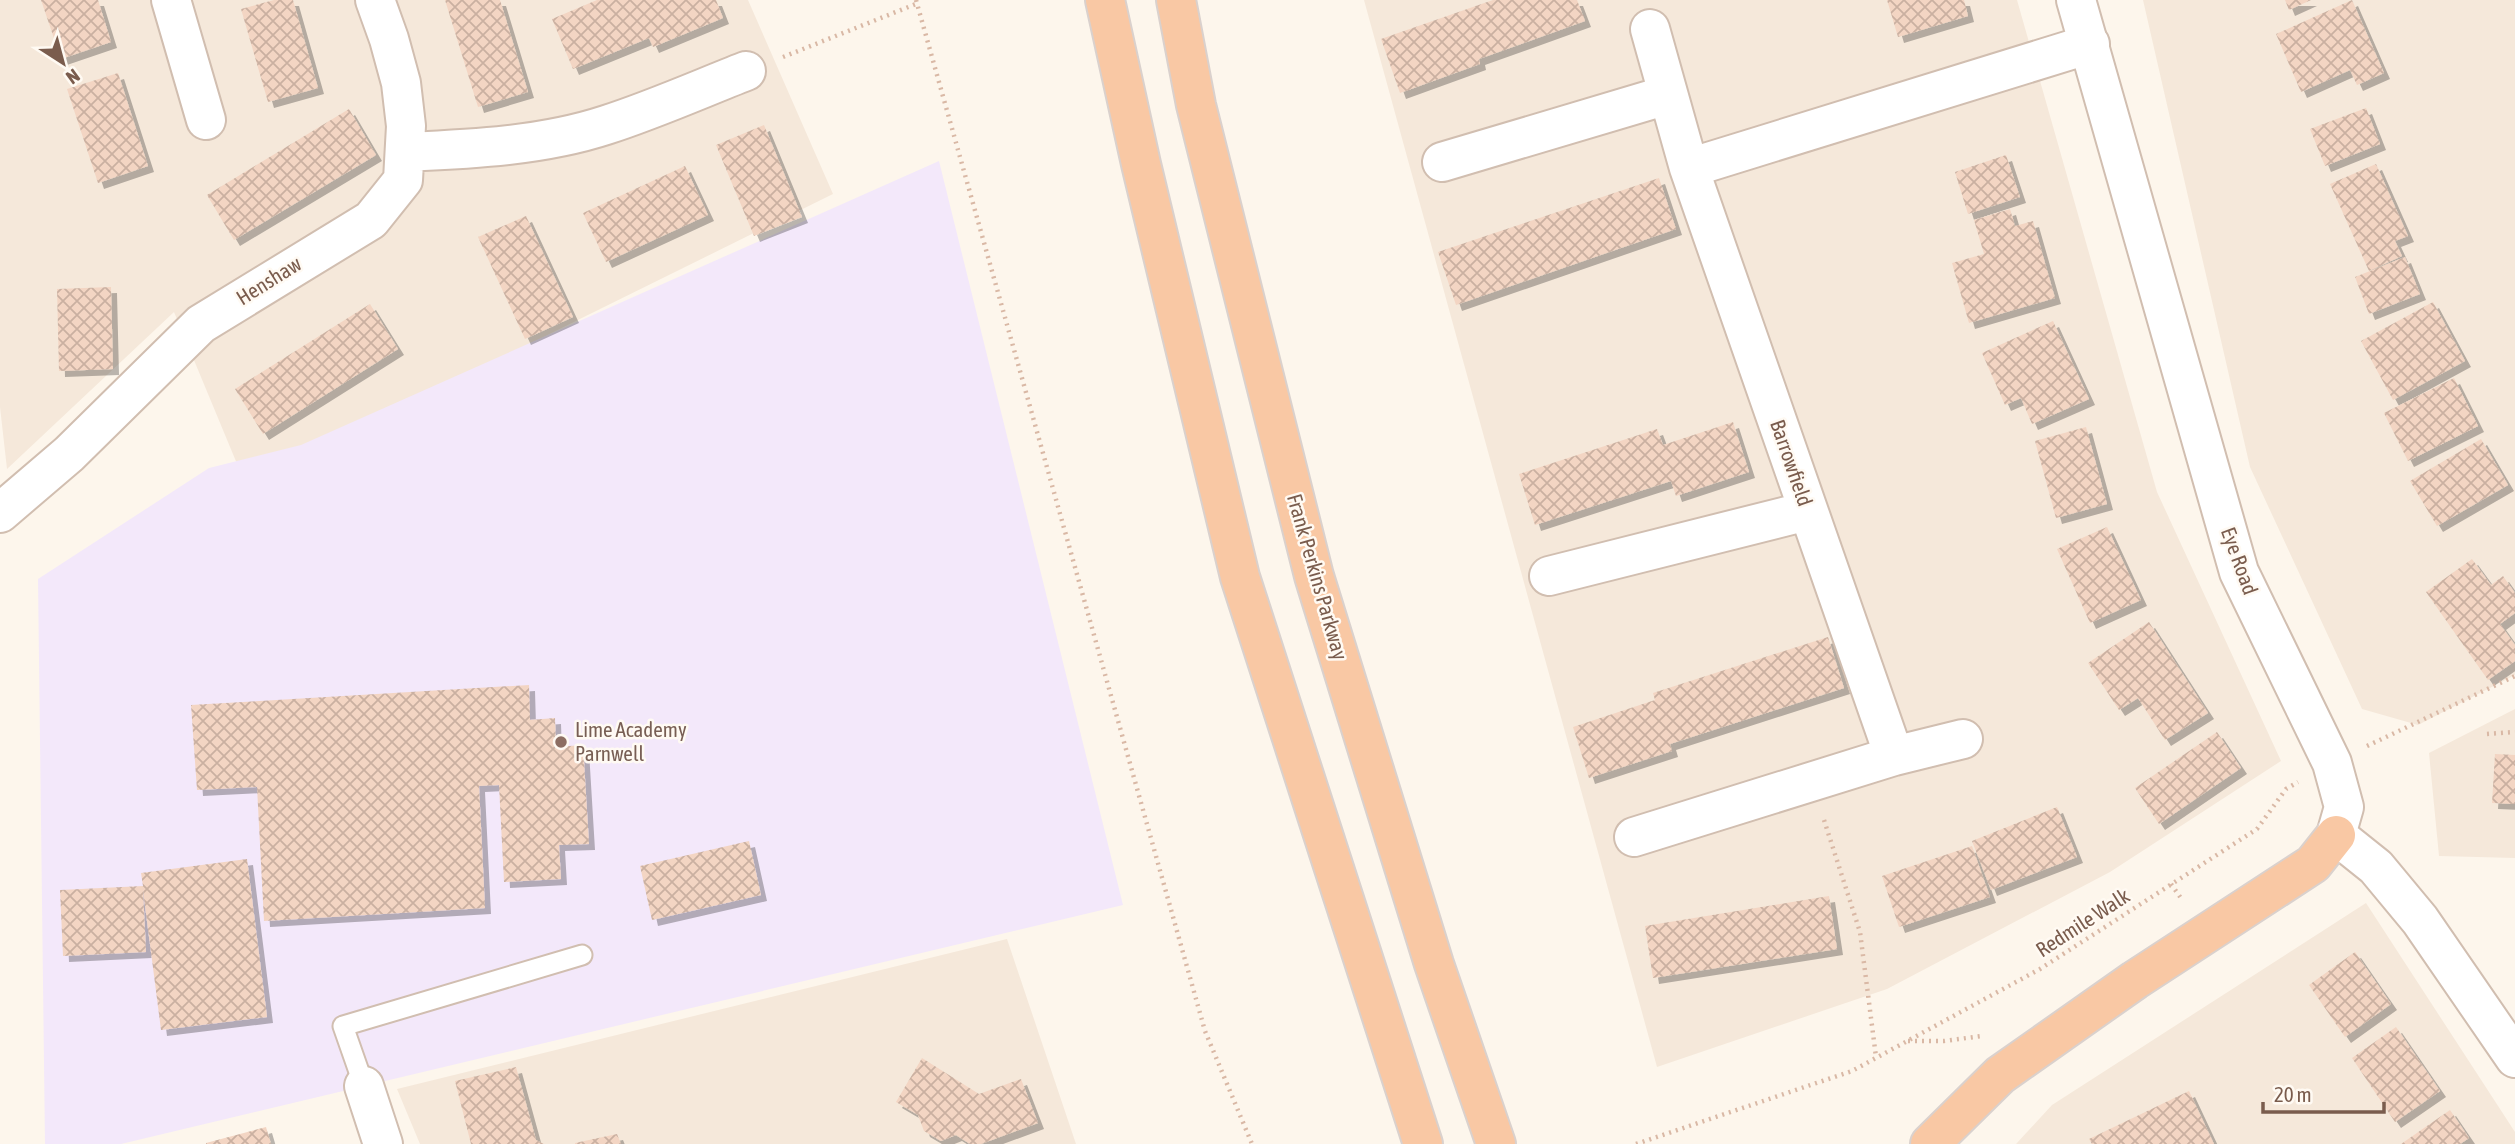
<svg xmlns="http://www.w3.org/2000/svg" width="2515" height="1144" viewBox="0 0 2515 1144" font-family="'Asap Condensed',sans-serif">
<defs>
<pattern id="building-cross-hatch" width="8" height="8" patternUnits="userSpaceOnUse" patternTransform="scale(1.75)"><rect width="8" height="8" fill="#f3d5c3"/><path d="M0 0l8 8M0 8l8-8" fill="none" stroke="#cab0a1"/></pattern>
<filter id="shadow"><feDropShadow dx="6" dy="6" stdDeviation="0" flood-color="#0004"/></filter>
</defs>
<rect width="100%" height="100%" fill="#fdf6ec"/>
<path fill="#f5e8da" d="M0 0H748L833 194 363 426 240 471 174 312 7 469 0 407Z
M1364 0H2017L2157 492 2281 761 2110 872 1887 989 1657 1067Z
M2143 0H2515V675L2418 725 2362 709 2250 467Z
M2515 709V858L2439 856 2429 753Z
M2366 903 2515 1132V1144H2016L2052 1105Z
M1007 939 1076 1144H420L397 1089Z"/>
<path fill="#f3e8fa" d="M939 161 1123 905 121 1144H45L38 579 209 468 301 445Z"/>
<path fill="url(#building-cross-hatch)" filter="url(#shadow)" d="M41 0H98L111 42 61 59Z
M274 0H293L318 88 268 102 241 9Z
M445 0H500L528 92 478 107Z
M597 0H716L723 18 653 47 649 38 573 69 552 19Z
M1493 0H1577L1585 21 1479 59 1480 64 1400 93 1381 39Z
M1887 0H1964L1968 16 1898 37Z
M2285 0H2311L2289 10Z
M2352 0 2384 73 2357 85 2350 70 2301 92 2276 34Z
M118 73 148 166 98 183 67 89Z
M2366 108 2380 144 2325 166 2310 129Z
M349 109 376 155 234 240 207 195Z
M764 125 802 217 754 236 716 145Z
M2006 155 2020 197 1968 214 1955 172Z
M2376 164 2408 236 2395 241 2402 256 2369 271 2330 184Z
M685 166 708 215 606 262 583 213Z
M1659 178 1676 229 1456 305 1438 252Z
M2010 209 2015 226 2033 221 2055 298 1969 323 1952 263 1984 254 1974 220Z
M526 216 573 317 525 339 478 237Z
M2405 257 2420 294 2369 314 2355 277Z
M111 287 113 369 59 371 57 289Z
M2433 302 2465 361 2393 400 2361 341Z
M370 304 398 349 263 434 235 389Z
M2053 321 2089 399 2032 424 2021 398 2005 405 1982 353Z
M2454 378 2478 426 2408 461 2384 413Z
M1733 422 1749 472 1676 496 1671 481 1535 525 1519 474 1657 429 1663 445Z
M2086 427 2107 504 2056 518 2035 441Z
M2481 439 2508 485 2437 526 2410 481Z
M2107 527 2141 600 2090 623 2057 549Z
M2472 559 2491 585 2503 576 2515 593V613L2500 624 2515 645V661L2488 680 2426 592Z
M2149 622 2208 713 2165 740 2138 698 2119 710 2088 663Z
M1828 637 1844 688 1670 744 1672 751 1589 778 1573 727 1655 700 1653 693Z
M529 685 530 720 555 718 556 747 583 745 589 844 559 845 561 879 504 882 499 785 479 786 485 908 264 921 257 787 197 790 191 705Z
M2217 732 2241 768 2159 824 2135 788Z
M2495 754 2515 755V804L2492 803Z
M2057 807 2077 857 1991 890 1972 841Z
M749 841 761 895 652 920 640 866Z
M1972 846 1990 897 1899 927 1882 876Z
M247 859 267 1017 161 1030 143 890 146 952 63 956 60 890 143 886 141 873Z
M1829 896 1837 949 1653 978 1645 926Z
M2355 952 2391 1004 2345 1037 2309 985Z
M2396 1027 2440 1091 2395 1122 2352 1058Z
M922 1058 979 1094 1021 1079 1038 1123 981 1144H970L956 1135 941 1141 924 1131 918 1115 896 1102Z
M516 1067 536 1140 544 1144H471L455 1081Z
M2189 1091 2214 1144H2092L2089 1139Z
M2450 1110 2469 1138 2460 1144H2401Z
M266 1127 271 1144H206V1143Z
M617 1134 621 1144H575V1143Z"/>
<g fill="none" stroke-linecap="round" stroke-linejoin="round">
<g stroke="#d1beb0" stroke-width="23">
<path id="service" d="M364 1086 343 1026 582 955"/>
</g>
<g stroke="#d1beb0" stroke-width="42">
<path id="minor" d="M171 0 206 120
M1650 29 1689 168 1894 756
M405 152C471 149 542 146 606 125 653 110 700 89 746 71
M1442 162 1667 95
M1689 168 2090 44
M0 513 69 454 201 324 371 220 403 180 406 126 401 83 389 39 375 0
M1549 576 1807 511
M1634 837 1894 756 1963 739
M364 1086 383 1144"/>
</g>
<g stroke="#d1beb0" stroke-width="42">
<path id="tertiary" d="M2076 0 2239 572 2332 763 2344 807 2336 835 2376 867 2420 920 2515 1058"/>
</g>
<g stroke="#dad1cd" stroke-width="42">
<path id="trunk" d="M1105 0 1141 164 1240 577 1423 1144
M1176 0 1196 105 1314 576 1434 964 1496 1144
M1930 1144 2000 1075 2135 980 2313 864 2336 835"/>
</g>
<path stroke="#d9b8a5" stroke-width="4.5" stroke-dasharray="2 5" stroke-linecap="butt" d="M916 0 1205 1031 1252 1144
M783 57 916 4
M2487 734 2515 732
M2367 746 2515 676
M1824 820 1860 932 1876 1057
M2171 884 2183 901
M1908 1041H1944L1982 1036
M1636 1144 1852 1071 2040 969 2257 829 2286 789 2298 782"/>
<use href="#service" stroke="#fff" stroke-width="19"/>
<use href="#minor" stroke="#fff" stroke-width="38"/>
<use href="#tertiary" stroke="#fff" stroke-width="38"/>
<use href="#trunk" stroke="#f9c8a4" stroke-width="38"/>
</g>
<circle fill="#8d6e63" stroke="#fffaf3" stroke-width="2.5" cx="561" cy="742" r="7"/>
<g text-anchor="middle" stroke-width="5" stroke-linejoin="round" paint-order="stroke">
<g font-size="21" fill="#7a5c4d" stroke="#fffaf3">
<text transform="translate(269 281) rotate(-32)" y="7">Henshaw</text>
<text transform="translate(1791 463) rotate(71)" y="7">Barrowfield</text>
<text transform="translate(2239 561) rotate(70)" y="7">Eye Road</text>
<text transform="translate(1317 577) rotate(74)" y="7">Frank Perkins Parkway</text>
<text transform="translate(2083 923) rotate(-33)" y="7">Redmile Walk</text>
</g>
<g font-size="21" fill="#785e54" stroke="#fffaf3" text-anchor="start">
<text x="575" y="737">Lime Academy<tspan x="575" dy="24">Parnwell</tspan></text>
</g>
</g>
<g transform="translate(63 63) rotate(144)" stroke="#fffaf3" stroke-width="5" paint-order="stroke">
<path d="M0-5L12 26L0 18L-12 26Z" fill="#7a5c4d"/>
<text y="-10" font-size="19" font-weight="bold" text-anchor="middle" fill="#7a5c4d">N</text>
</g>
<path d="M2263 1102v10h121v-10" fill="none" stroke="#7a5c4d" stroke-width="3.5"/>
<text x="2274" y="1102" font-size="21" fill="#7a5c4d" stroke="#fffaf3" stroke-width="5" paint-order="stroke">20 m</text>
</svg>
